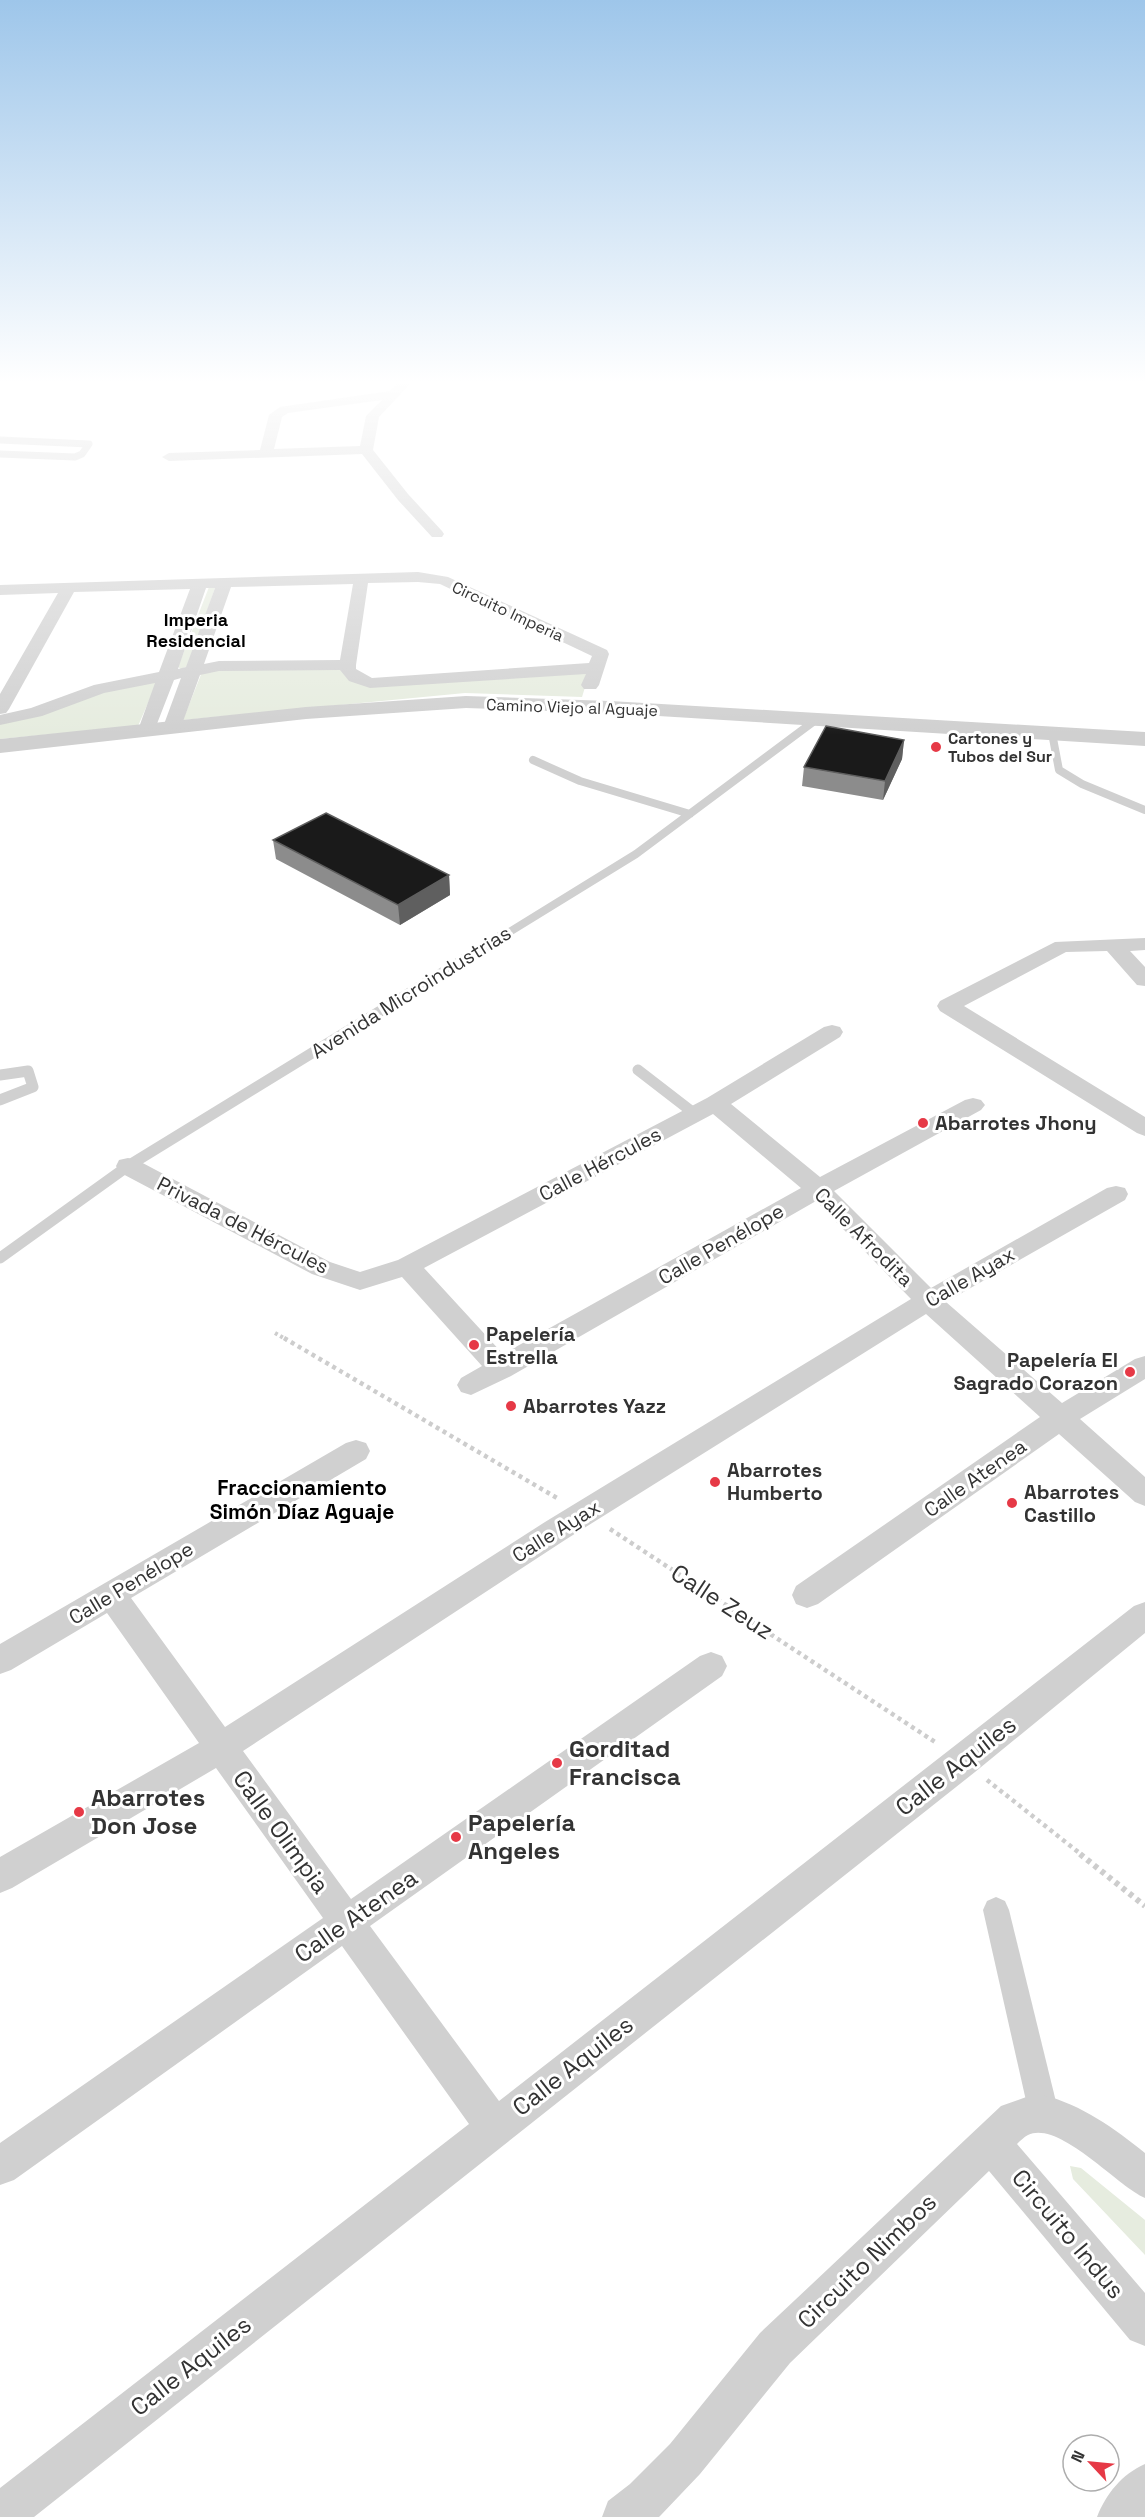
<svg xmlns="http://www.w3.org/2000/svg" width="1145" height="2517" viewBox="0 0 1145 2517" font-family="'Space Grotesk',sans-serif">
<rect width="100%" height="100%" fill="#fff"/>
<path fill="#e6ecdf" d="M209 587 215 588 188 666 181 669 178 667Z
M341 668 367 685 590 671 582 697 465 693 183 720 202 672 218 669Z
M158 680 138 726 0 739V722L79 698Z
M1070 2166 1081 2168 1145 2220V2255L1073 2179Z"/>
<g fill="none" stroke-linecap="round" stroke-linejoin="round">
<path stroke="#cdcdcd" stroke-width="4" stroke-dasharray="3 3" stroke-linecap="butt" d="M275 1333 287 1340"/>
<path stroke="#cdcdcd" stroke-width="4.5" stroke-dasharray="4 4" stroke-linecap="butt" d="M284 1338 557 1498
M610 1529 935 1742
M987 1780 1082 1855"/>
<path stroke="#cdcdcd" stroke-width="6" stroke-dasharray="4.5 4.5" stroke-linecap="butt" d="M1080 1854 1145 1906"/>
<path stroke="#d0d0d0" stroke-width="7" d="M0 440 89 444 82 454 75 457 0 454"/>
<path stroke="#d0d0d0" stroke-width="8" d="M1052 733 1059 770 1082 784 1145 810
M533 760 580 781 690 814
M498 939 636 854 817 719"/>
<path stroke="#d0d0d0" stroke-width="11" d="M638 1070 695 1114
M0 1075 28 1071 33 1087 0 1100
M0 1258 128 1166 501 937"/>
<path fill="#d0d0d0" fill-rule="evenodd" d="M996 1897 1005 1901 1009 1910 1059 2114 1054 2124 1044 2129 1034 2124 1029 2114 983 1910 987 1901Z"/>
<path fill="#d0d0d0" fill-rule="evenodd" d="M398 383H411L379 417 373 450 408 494 442 531 444 534 442 537H432L398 500 362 454 169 461 162 457 169 453 260 450 269 415 280 407 390 391ZM382 400 366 416 360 446 274 449 282 417 288 413Z
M418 572 448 577 607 650 609 654 599 685 596 689H584L581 685 586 674 370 688 349 681 340 670 219 671 200 675 181 727 178 731H166L163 727 181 678 174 680 153 734H141L138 730 155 683 104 693 42 716 0 725V715L31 708 94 685 159 672 190 589 74 592 9 709 6 713 0 714V694L58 593 0 595V585ZM418 582 440 584 592 656 589 663 372 678 356 669V665L368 583ZM353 584 340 660 219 661 204 664 231 587ZM206 588H215L186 667 178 669Z
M1145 938V950L1130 951 1145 967V986L1137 985 1107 951 1066 952 964 1006 1145 1117V1136L1137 1133 940 1011 937 1006 940 1001 1055 942Z
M832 1025 840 1027 843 1032 840 1037 731 1104 820 1177 965 1100 973 1098 981 1100 985 1105 981 1110 834 1191 931 1288 1107 1188 1116 1186 1125 1188 1128 1194 1125 1200 946 1302 1062 1403 1135 1359 1145 1356V1379L1080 1419 1145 1477V1506L1135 1502 1059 1434 818 1604 807 1608 796 1604 792 1595 796 1586 1040 1417 926 1314 565 1540 243 1751 351 1899 700 1656 711 1652 722 1656 727 1666 722 1676 370 1926 499 2101 1134 1606 1145 1602V1633L975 1772 34 2517H0V2488L469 2124 342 1946 14 2180 0 2185V2143L323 1918 216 1768 12 1888 0 1893V1857L199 1743 107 1613 11 1670 0 1674V1644L346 1443 356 1440 366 1443 370 1451 366 1459 131 1598 225 1727 545 1522 911 1299 816 1201 511 1376 471 1395 461 1392 457 1385 461 1378 482 1366 402 1277 360 1290 312 1274 119 1172 116 1166 119 1160 128 1158 137 1160 330 1262 360 1272 398 1260 707 1098 824 1027ZM713 1114 801 1188 503 1354 424 1268Z
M1043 2095C1082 2105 1114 2128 1145 2153V2198C1117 2186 1059 2120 1028 2135 1024 2137 1020 2141 1017 2144L1145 2293V2346L1130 2340 989 2171 790 2363 700 2474 661 2515 659 2517H602L608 2501 630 2484 670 2444 760 2333 1001 2106 1029 2096Z
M1145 2464V2517H1097C1106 2494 1122 2474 1145 2464Z"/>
<path fill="#d0d0d0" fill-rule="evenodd" d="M466 696 610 701 1145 732V746L610 713 466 708 306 719 0 753V739L306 707Z"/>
</g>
<path fill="#8c8c8c" d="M904 740 902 759 883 800 802 786 804 767Z
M273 840 449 875 450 895 400 925 276 859Z"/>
<path fill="#5f5f5f" d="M904 740 902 759 883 800 885 781Z
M449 875 450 895 400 925 398 905Z"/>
<path fill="#1a1a1a" stroke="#5f5f5f" stroke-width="1.5" d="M826 726 904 740 885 781 804 767Z
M326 813 449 875 398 905 273 840Z"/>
<linearGradient id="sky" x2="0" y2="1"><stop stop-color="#9ec6ea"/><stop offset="0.52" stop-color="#fff"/><stop offset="1" stop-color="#fff" stop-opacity="0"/></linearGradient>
<rect width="1145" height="735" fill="url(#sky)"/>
<g fill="#e63946" stroke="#fff" stroke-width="2">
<circle cx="936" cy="747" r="6"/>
<circle cx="923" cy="1123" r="6"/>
<circle cx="474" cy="1345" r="6"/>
<circle cx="1130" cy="1372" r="6"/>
<circle cx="511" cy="1406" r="6"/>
<circle cx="715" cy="1482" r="6"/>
<circle cx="1012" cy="1503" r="6"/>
<circle cx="557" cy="1763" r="6"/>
<circle cx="79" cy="1812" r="6"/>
<circle cx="456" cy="1837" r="6"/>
</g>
<g text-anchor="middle" stroke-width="6" stroke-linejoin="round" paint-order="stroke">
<g font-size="16" fill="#333" stroke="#fff">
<text transform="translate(508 611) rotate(25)" y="6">Circuito Imperia</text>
<text transform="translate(572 707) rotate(2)" y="6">Camino Viejo al Aguaje</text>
</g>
<g font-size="16" font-weight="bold" fill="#333" stroke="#fff" text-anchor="start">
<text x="948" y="744">Cartones y<tspan x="948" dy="18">Tubos del Sur</tspan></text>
</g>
<g font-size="18" font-weight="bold" fill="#000" stroke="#fff">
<text x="196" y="626">Imperia<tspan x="196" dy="21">Residencial</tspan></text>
</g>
<g font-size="20" fill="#333" stroke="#fff">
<text transform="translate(411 992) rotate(-32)" y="7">Avenida Microindustrias</text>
<text transform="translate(600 1164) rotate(-28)" y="7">Calle Hércules</text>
<text transform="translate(243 1225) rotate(27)" y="7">Privada de Hércules</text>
<text transform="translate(864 1237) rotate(45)" y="7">Calle Afrodita</text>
<text transform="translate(721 1244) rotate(-30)" y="7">Calle Penélope</text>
<text transform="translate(970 1277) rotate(-30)" y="7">Calle Ayax</text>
<text transform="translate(975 1478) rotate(-35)" y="7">Calle Atenea</text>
<text transform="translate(556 1531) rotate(-32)" y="7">Calle Ayax</text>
<text transform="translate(131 1583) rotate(-31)" y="7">Calle Penélope</text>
</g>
<g font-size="20" font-weight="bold" fill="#333" stroke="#fff" text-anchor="start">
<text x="935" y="1130">Abarrotes Jhony</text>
<text x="486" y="1341">Papelería<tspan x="486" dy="23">Estrella</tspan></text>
<text x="1118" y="1367" text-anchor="end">Papelería El<tspan x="1118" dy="23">Sagrado Corazon</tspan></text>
<text x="523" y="1413">Abarrotes Yazz</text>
<text x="727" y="1477">Abarrotes<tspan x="727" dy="23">Humberto</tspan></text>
<text x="1024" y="1499">Abarrotes<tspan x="1024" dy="23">Castillo</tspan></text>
</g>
<g font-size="21" font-weight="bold" fill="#000" stroke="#fff">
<text x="302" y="1495">Fraccionamiento<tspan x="302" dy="24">Simón Díaz Aguaje</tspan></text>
</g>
<g font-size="24" fill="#333" stroke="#fff">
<text transform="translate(722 1602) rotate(33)" y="8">Calle Zeuz</text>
<text transform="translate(956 1766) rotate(-38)" y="8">Calle Aquiles</text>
<text transform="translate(281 1832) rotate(54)" y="8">Calle Olimpia</text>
<text transform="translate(356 1916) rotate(-35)" y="8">Calle Atenea</text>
<text transform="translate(573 2066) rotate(-38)" y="8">Calle Aquiles</text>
<text transform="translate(1068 2234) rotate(50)" y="8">Circuito Indus</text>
<text transform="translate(867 2261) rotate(-44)" y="8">Circuito Nimbos</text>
<text transform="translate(191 2366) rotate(-38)" y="8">Calle Aquiles</text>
</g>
<g font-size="24" font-weight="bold" fill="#333" stroke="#fff" text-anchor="start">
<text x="569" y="1757">Gorditad<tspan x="569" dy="28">Francisca</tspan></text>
<text x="91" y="1806">Abarrotes<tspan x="91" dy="28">Don Jose</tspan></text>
<text x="468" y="1831">Papelería<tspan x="468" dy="28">Angeles</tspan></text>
</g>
</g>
<g transform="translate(1091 2463) rotate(296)"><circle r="28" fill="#ffffff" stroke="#adadad" stroke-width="1.5"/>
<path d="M0-4.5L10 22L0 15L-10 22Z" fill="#e63946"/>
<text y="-9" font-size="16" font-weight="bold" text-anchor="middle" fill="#333333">N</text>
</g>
</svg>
